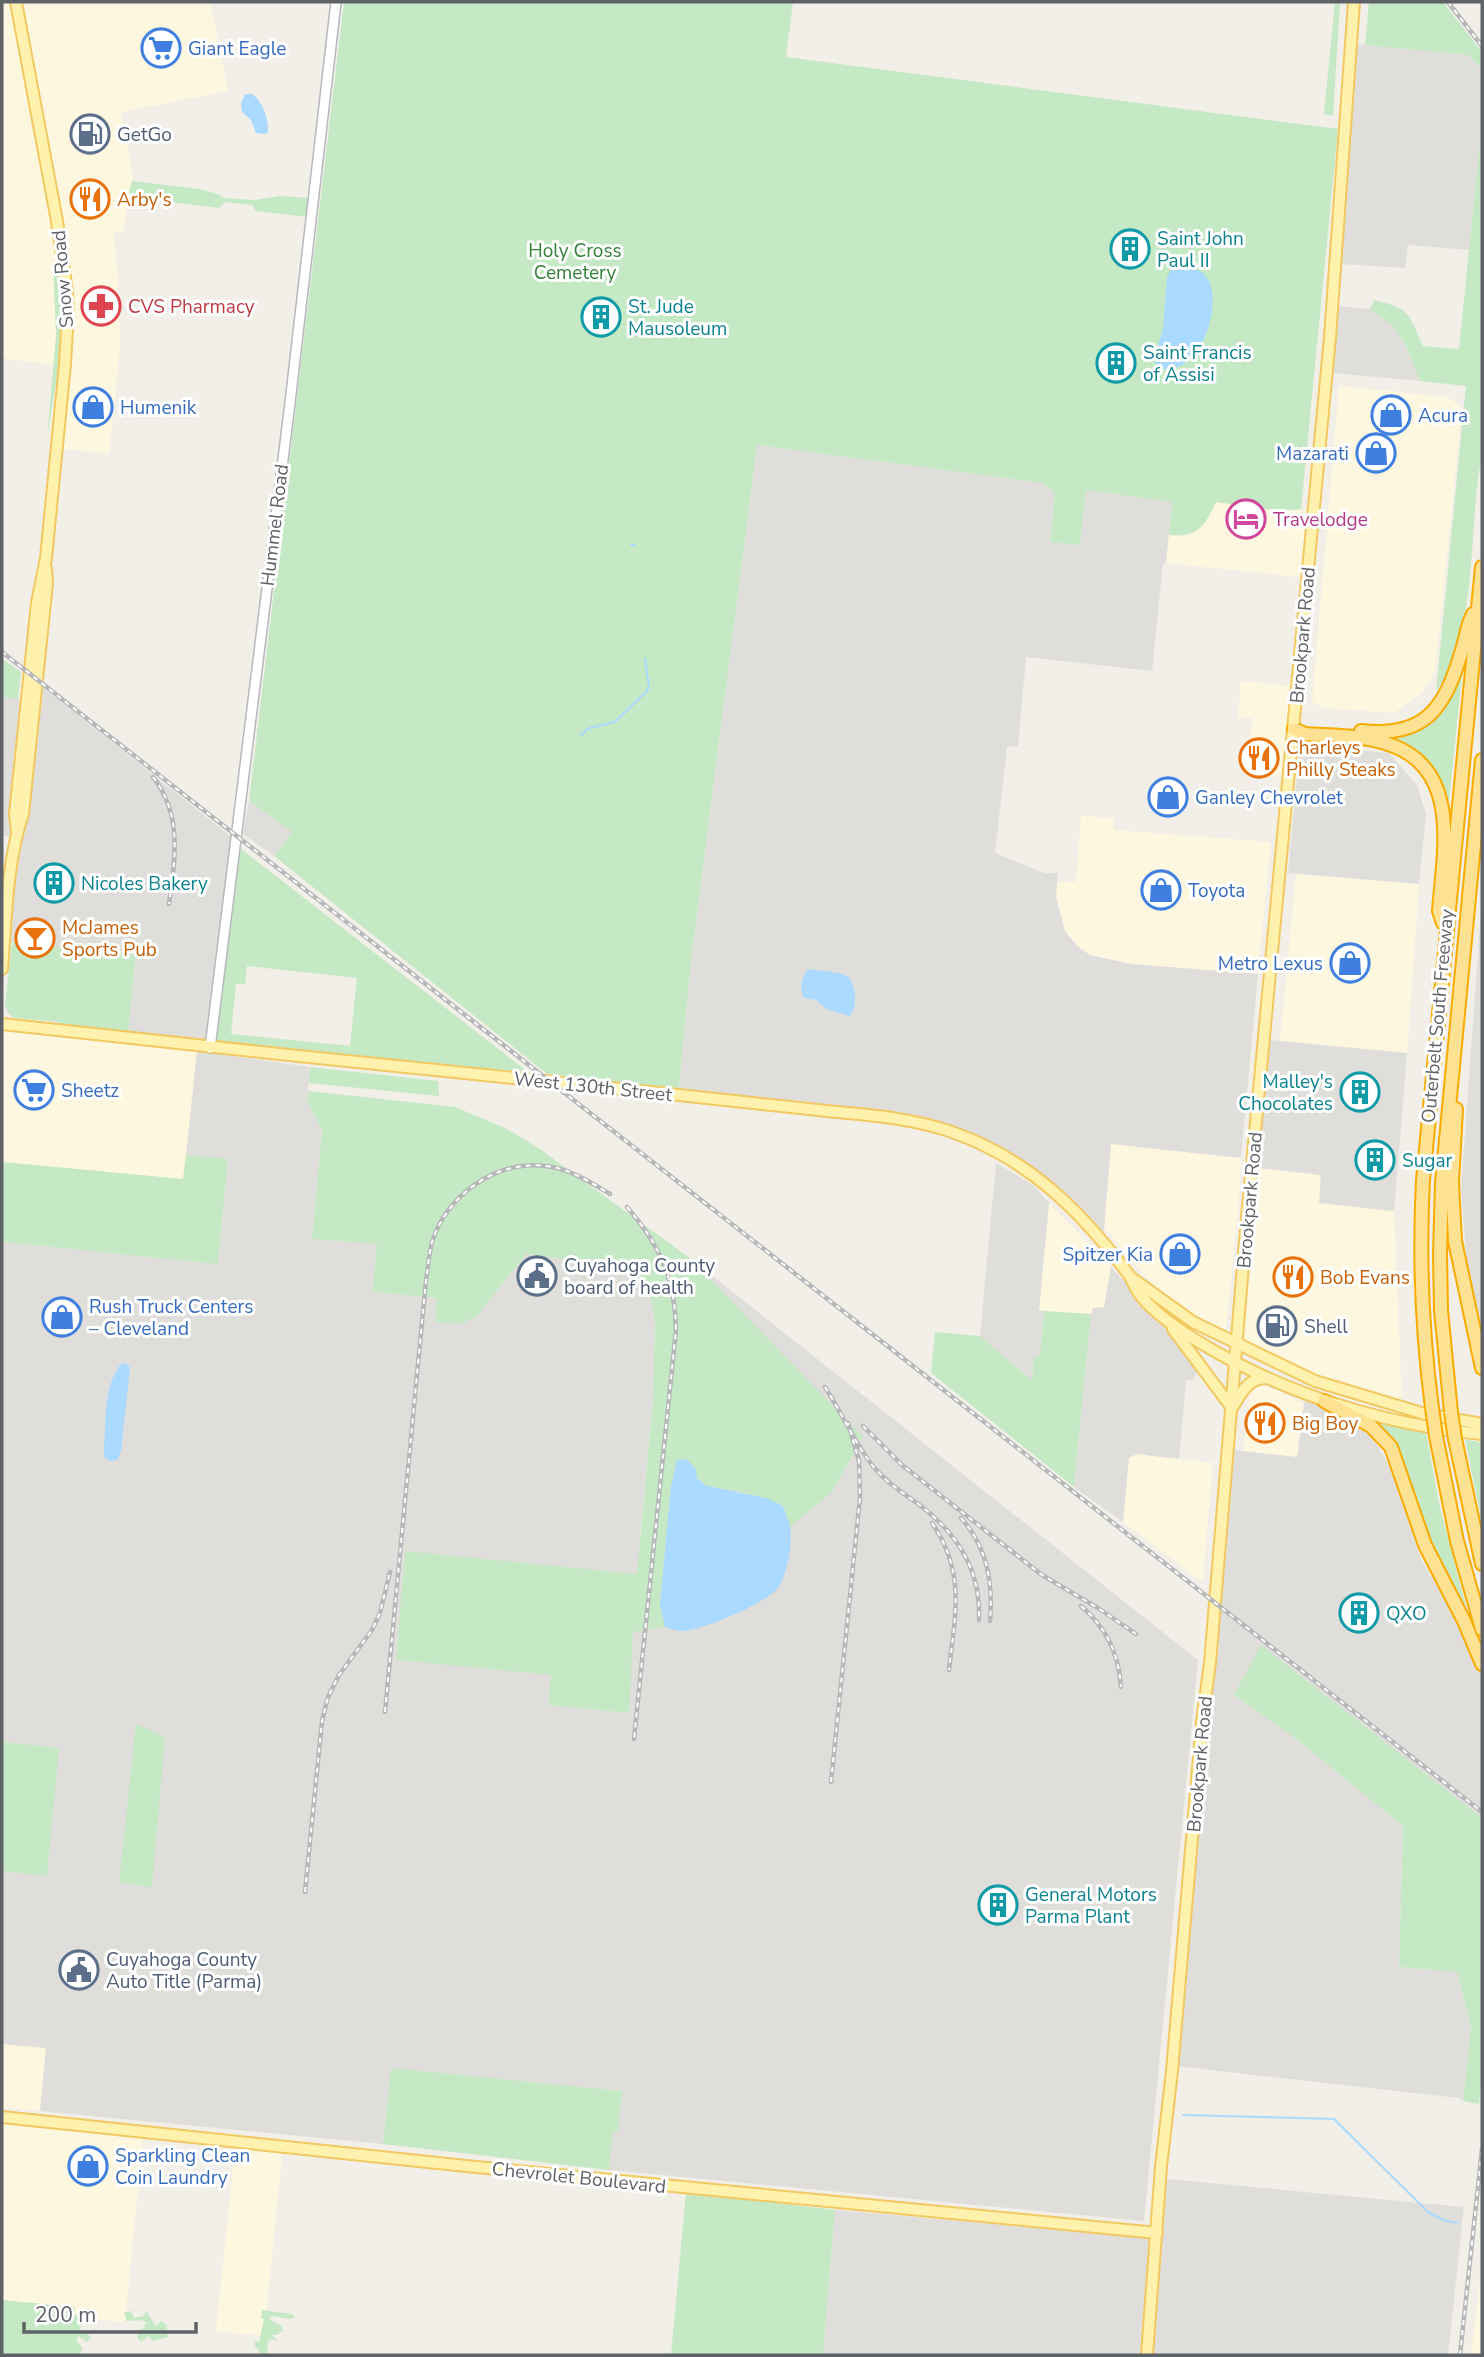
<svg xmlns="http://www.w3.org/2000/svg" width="1484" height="2357" viewBox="0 0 1484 2357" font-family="'Nunito Sans',sans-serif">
<rect width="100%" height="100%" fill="#f1efe8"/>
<path fill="#fef7e0" d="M2 2H210L228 91 126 111 121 116 133 175 131 189H129L124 232H114L118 283 120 348 109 454 51 447 59 366 2 358Z
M1339 386 1448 397 1462 408 1435 671 1421 694 1394 713 1322 708 1312 701Z
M1216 502 1280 511 1306 510 1301 577 1166 563 1169 535 1186 537Z
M1241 681 1291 686 1282 777 1247 773 1252 718 1238 717Z
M1081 816 1115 818 1113 830 1271 842 1258 974 1131 964 1090 955 1077 946 1065 931 1056 897 1057 882H1076Z
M1296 874 1419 884 1407 1053 1280 1041Z
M2 1028 197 1051 184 1179 2 1162Z
M1111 1144 1241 1158 1239 1202 1226 1329H1219L1173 1301 1149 1281 1104 1227Z
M1258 1168 1321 1175 1319 1203 1394 1211 1402 1405 1310 1375 1242 1344Z
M1049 1203 1111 1267 1104 1308 1094 1309 1091 1314 1039 1311Z
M1259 1384 1283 1393 1303 1403 1297 1457 1243 1451 1249 1398 1252 1389Z
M1137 1454 1213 1463 1203 1578 1201 1581 1123 1522 1129 1458Z
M2 2044 46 2048 40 2111 2 2107Z
M2 2121 143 2137 125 2322 74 2318V2307L2 2300Z
M235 2147 282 2153 264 2336 216 2331Z
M1481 2275 1482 2355H1471Z"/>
<path fill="#e0deda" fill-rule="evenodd" d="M1357 44 1468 55 1482 69V121L1469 250 1408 245 1405 268 1341 264Z
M1338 306 1370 309 1393 326 1406 346 1420 381 1332 373Z
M757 445 1042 483 1055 492 1050 542 1080 545 1086 490 1172 502 1166 563H1163L1152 671 1026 657 1018 747 1007 746 995 853 1044 873H1058L1056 897 1065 931 1077 946 1090 955 1131 964 1258 974 1241 1158 1111 1144 1103 1241 1060 1194 938 1124 679 1088 691 961Z
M38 683 234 839 209 1045 128 1034 136 955 7 942 17 837 2 836V697L36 700Z
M1300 745 1389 753 1417 785 1426 814 1419 884 1288 873Z
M249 801 292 832 274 856 243 834Z
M1482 898V1339L1467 1264 1461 1188Z
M1269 1040 1407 1053 1394 1211 1319 1203 1321 1175 1258 1168Z
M197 1051 310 1067 307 1101 322 1130 312 1239 377 1244 372 1292 438 1298 477 1316 526 1254 614 1266 648 1284 655 1321 653 1398 639 1547 691 1259 1198 1660 1144 2221 609 2170 613 2131 617 2132 621 2091 391 2068 383 2144 40 2111 46 2048 2 2044V1242L218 1264 228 1160 186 1155ZM551 1675 629 1713 548 1705Z
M996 1163 1033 1185 1049 1203 1039 1310 1044 1311 1040 1357 1034 1356 1032 1380 980 1336Z
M1111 1267 1161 1320 1200 1369 1193 1380H1186L1179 1459 1137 1454 1129 1458 1123 1522 1074 1487 1091 1314 1093 1308 1104 1307Z
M1305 1397 1361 1416 1391 1470 1421 1560 1460 1623 1482 1673V1818L1261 1646 1234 1695 1296 1739 1403 1826 1399 1967 1457 1972 1471 2027 1463 2101 1459 2098 1175 2066 1233 1450 1297 1457Z
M1157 2178 1464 2207 1448 2355H823L835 2210 1152 2238Z"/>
<path fill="#c5e8c5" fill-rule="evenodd" d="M344 2H793L786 57 1338 129 1301 509 1280 511 1216 502C1204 527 1199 537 1169 535L1172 502 1086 490 1080 545 1050 542 1055 492 1042 483 757 445 691 961 679 1088 547 1074 274 856 292 832 249 801Z
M1335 2H1340L1333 116 1324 114Z
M1369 2H1443L1482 52V69L1468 55 1365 45Z
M1482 121V454C1467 531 1480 626 1436 692L1466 386 1420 381 1406 346 1393 326 1370 309 1374 300C1411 309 1408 313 1423 346L1459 349Z
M132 181 199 189 215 193 225 198 255 200 280 196 309 198 307 217 256 211 252 205 225 202 219 208 128 197Z
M53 263 58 265 61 309 59 363 47 438 56 336Z
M2 659 21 672 18 699 2 697Z
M1463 666 1448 811 1443 796 1389 740V736L1407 732Z
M240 848 528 1072 216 1044ZM247 966 357 978 350 1046 231 1034 236 984H245Z
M12 942 136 955 128 1034 58 1026V1022L15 1018 9 1014 5 1005Z
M310 1067 438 1081 439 1096 309 1083Z
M308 1091 455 1107 505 1128 537 1147 691 1259 863 1437 832 1492 790 1527 783 1506 742 1492 707 1486 677 1460 671 1486 660 1604 665 1627 633 1632 629 1713 548 1705 551 1675 396 1660 405 1551 637 1574 653 1398 655 1321 648 1284 614 1266 526 1254 477 1316 461 1324 435 1322 437 1298 372 1292 377 1244 312 1239 322 1130 307 1101Z
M186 1155 228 1159 218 1264 2 1242V1162L183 1179Z
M1044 1311 1091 1314 1074 1487 931 1373 935 1332 980 1336 1032 1380 1034 1356H1040Z
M1369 1421 1426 1432 1440 1508 1469 1617 1466 1618 1435 1558 1399 1458Z
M1465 1440 1482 1442V1523Z
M1261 1645 1482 1818V2066L1479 2104 1463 2101 1471 2027 1457 1972 1399 1967 1403 1826 1296 1739 1234 1695Z
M136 1724 165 1737 152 1887 119 1883Z
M2 1737 4 1738V1742L59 1748 47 1876 2 1871Z
M391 2068 622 2091 618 2132H613L609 2170 383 2144Z
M686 2192 835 2210 823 2355H671Z
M2 2300 75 2307 74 2315H77L81 2323 80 2333 85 2331 91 2337 87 2342 78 2336 76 2341 83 2348 79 2355H2Z
M262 2310 292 2314 295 2317 291 2319 272 2316 269 2319 282 2326V2330L286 2331H281L277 2335H271L279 2341 272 2339 268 2341 267 2355H260L258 2348 255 2347V2341L259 2342 264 2319 261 2318Z
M131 2311 134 2318 144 2316 146 2311 156 2326 161 2321 166 2324 168 2337 153 2341 149 2336 141 2342 137 2337 138 2330 145 2328 144 2325 147 2323 141 2320 127 2321 124 2313Z"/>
<path fill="#aadaff" d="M245 94H252C262 101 269 119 268 132L265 134 256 133 251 120 242 112 241 103Z
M1179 267C1186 267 1194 267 1200 271 1231 290 1201 382 1158 368L1154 359 1163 329 1167 277 1171 270Z
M808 969 840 973 850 978C856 990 858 1005 850 1016L828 1010 816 1000 804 998C799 989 801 978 808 969Z
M122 1363 127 1364 130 1368 121 1451 118 1459 111 1461 105 1458 104 1451C106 1425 103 1383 122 1363Z
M687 1459 696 1470 697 1478 707 1486 766 1498 783 1506C785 1513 789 1520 790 1527 793 1542 787 1579 776 1590 763 1604 700 1632 681 1631 676 1631 669 1628 665 1627L660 1604 671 1486 677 1460Z"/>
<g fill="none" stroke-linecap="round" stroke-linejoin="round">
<path stroke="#aadaff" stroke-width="2" d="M631 545H635
M581 735 589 728 615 722 646 692 649 687 645 659
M1183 2115 1334 2119 1428 2212 1443 2220 1457 2223"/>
<g stroke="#b5b8bc" stroke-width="12">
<path id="minor" d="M210 1048 290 403 336 2"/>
</g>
<g stroke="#f2c960" stroke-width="14">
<path id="major" d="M16 2 57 221 66 284 68 309 65 364 56 456 46 558 37 603 15 814 17 831
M2 969C6 921 7 859 23 814L47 583 46 568
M2 1024C221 1049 441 1070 660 1093 716 1099 771 1105 827 1111 869 1115 912 1118 952 1132 1029 1159 1081 1211 1129 1275 1133 1282 1136 1290 1141 1296 1157 1316 1182 1332 1204 1345 1288 1395 1385 1425 1482 1434
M1133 1279 1193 1322 1315 1381 1425 1414 1482 1424
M1173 1329 1232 1408
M1234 1405C1242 1391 1249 1378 1267 1378
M2 2117 466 2166 1157 2233
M1147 2355 1161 2167 1172 2071 1202 1722 1210 1663 1247 1217 1330 337 1354 2"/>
</g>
<g stroke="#f9ab00" stroke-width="16">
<path id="highway" d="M1294 729 1305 734C1333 736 1365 735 1391 745 1462 770 1443 854 1439 911L1443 923
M1361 731C1426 738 1445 708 1462 650 1466 638 1467 625 1473 614
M1456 1109 1452 1183 1455 1241 1482 1368
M1324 1401 1371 1426 1391 1447 1425 1545 1464 1621 1482 1664
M1432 1408C1422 1332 1419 1257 1423 1180L1482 567
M1451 1412 1441 1310 1440 1255 1442 1182 1482 760
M1436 1436 1457 1541 1482 1629
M1455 1439 1482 1564"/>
</g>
<use href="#minor" stroke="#fff" stroke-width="9"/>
<use href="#major" stroke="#fff2af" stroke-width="10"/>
<use href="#highway" stroke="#fde293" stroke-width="12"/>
<g stroke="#b6b7b8" stroke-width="4.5">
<path id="rail" d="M1448 2 1482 46
M2 652 1482 1812
M153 777C183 815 175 860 169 904
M627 1207C660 1245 675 1279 676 1330L634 1739
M825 1387C841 1412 854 1441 872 1465 884 1480 901 1492 917 1503 957 1533 981 1569 979 1620
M863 1426 902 1465 1042 1575 1098 1608 1136 1634
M961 1518C988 1548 993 1583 990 1621
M932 1523C966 1572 955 1615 949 1670
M1081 1606C1106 1627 1119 1654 1121 1687
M385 1712 426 1280C428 1268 429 1254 432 1242 447 1195 496 1160 545 1166 569 1168 590 1182 610 1194
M831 1782 860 1498 859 1461 848 1423
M305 1892 322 1721 328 1697 339 1675 372 1630 380 1613 390 1572
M1460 2355 1482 2149"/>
</g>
<use href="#rail" stroke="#fff" stroke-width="2" stroke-dasharray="5" stroke-linecap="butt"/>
<g stroke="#f9ab00" stroke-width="16" stroke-linecap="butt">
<path id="highway-bridge" d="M1432 1408 1436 1436
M1451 1412 1455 1439"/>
</g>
<use href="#highway-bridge" stroke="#fde293" stroke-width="12"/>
</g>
<defs>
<g id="supermarket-ring" transform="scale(2.0125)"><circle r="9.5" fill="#fff" stroke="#3f7fe0" stroke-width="1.5"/><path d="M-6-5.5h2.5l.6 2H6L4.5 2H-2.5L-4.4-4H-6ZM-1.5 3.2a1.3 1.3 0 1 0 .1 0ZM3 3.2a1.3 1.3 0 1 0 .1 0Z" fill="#3f7fe0"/></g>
<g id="fuel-ring" transform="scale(2.0125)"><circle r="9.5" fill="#fff" stroke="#5c6f8a" stroke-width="1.5"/><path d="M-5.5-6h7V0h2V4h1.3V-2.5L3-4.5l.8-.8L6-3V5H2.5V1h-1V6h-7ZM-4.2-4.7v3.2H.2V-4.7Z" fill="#5c6f8a"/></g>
<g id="restaurant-ring" transform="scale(2.0125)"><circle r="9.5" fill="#fff" stroke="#e8710a" stroke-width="1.5"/><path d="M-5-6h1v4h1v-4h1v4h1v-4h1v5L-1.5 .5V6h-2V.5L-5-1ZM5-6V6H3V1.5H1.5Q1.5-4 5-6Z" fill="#e8710a"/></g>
<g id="building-ring" transform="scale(2.0125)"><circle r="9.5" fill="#fff" stroke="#0f9aa8" stroke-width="1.5"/><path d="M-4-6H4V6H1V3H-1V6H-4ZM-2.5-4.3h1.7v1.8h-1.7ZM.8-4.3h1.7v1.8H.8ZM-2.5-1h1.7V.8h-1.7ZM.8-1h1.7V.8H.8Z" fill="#0f9aa8"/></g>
<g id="pharmacy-ring" transform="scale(2.0125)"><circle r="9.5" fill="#fff" stroke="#e0444e" stroke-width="1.5"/><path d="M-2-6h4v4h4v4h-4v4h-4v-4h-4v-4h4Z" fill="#e0444e"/></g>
<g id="shop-ring" transform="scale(2.0125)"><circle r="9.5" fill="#fff" stroke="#3f7fe0" stroke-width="1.5"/><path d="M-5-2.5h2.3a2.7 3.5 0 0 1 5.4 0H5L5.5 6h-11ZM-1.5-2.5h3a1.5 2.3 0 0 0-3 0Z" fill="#3f7fe0"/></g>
<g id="hotel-ring" transform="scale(2.0125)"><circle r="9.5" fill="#fff" stroke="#d1479c" stroke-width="1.5"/><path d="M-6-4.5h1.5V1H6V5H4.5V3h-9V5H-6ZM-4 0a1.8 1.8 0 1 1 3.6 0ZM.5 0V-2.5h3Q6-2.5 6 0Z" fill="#d1479c"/></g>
<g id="bar-ring" transform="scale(2.0125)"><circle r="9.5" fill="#fff" stroke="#e8710a" stroke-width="1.5"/><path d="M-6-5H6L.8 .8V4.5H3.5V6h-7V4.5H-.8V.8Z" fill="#e8710a"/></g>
<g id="civic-ring" transform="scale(2.0125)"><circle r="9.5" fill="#fff" stroke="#5c6f8a" stroke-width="1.5"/><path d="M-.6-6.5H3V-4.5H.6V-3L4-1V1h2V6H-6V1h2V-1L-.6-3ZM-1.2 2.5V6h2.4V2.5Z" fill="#5c6f8a"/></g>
</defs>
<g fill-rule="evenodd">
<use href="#supermarket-ring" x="161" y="48"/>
<use href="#fuel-ring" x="90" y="134"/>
<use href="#restaurant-ring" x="90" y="199"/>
<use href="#building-ring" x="1130" y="249"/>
<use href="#pharmacy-ring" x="101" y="306"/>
<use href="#building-ring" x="601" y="317"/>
<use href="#building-ring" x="1116" y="363"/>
<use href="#shop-ring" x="93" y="407"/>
<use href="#shop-ring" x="1391" y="415"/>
<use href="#shop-ring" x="1376" y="453"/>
<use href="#hotel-ring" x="1246" y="519"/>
<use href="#restaurant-ring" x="1259" y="758"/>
<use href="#shop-ring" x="1168" y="797"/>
<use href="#building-ring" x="54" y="883"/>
<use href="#shop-ring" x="1161" y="890"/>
<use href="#bar-ring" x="35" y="938"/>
<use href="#shop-ring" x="1350" y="963"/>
<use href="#supermarket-ring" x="34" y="1090"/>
<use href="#building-ring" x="1360" y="1092"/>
<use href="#building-ring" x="1375" y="1160"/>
<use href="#shop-ring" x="1180" y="1254"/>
<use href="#civic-ring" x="537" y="1276"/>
<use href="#restaurant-ring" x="1293" y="1277"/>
<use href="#shop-ring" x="62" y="1317"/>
<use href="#fuel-ring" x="1277" y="1326"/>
<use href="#restaurant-ring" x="1265" y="1423"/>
<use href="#building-ring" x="1359" y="1613"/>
<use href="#building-ring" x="998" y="1905"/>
<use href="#civic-ring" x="79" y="1970"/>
<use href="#shop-ring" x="88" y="2166"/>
</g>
<g text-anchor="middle" stroke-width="6" stroke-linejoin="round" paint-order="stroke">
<g font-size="19" fill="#366cbe" stroke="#fff" text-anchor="start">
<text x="188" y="55">Giant Eagle</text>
<text x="120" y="414">Humenik</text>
<text x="1418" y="422">Acura</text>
<text x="1349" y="460" text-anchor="end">Mazarati</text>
<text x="1195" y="804">Ganley Chevrolet</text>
<text x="1188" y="897">Toyota</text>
<text x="1323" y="970" text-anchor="end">Metro Lexus</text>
<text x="61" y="1097">Sheetz</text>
<text x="1153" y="1261" text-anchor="end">Spitzer Kia</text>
<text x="89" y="1313">Rush Truck Centers<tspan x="89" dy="22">– Cleveland</tspan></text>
<text x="115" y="2162">Sparkling Clean<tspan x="115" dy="22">Coin Laundry</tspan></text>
</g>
<g font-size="19" fill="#4e5e75" stroke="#fff" text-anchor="start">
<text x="117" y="141">GetGo</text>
<text x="564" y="1272">Cuyahoga County<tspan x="564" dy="22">board of health</tspan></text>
<text x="1304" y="1333">Shell</text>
<text x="106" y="1966">Cuyahoga County<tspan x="106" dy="22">Auto Title (Parma)</tspan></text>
</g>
<g font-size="19" fill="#c56008" stroke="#fff" text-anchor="start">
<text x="117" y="206">Arby's</text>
<text x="1286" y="754">Charleys<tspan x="1286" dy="22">Philly Steaks</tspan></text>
<text x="62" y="934">McJames<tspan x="62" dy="22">Sports Pub</tspan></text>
<text x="1320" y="1284">Bob Evans</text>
<text x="1292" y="1430">Big Boy</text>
</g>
<g font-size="19" fill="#0d838f" stroke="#fff" text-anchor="start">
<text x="1157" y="245">Saint John<tspan x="1157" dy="22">Paul II</tspan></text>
<text x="628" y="313">St. Jude<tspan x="628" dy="22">Mausoleum</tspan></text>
<text x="1143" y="359">Saint Francis<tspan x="1143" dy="22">of Assisi</tspan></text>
<text x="81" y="890">Nicoles Bakery</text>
<text x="1333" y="1088" text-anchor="end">Malley's<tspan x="1333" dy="22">Chocolates</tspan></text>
<text x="1402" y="1167">Sugar</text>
<text x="1386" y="1620">QXO</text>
<text x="1025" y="1901">General Motors<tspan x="1025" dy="22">Parma Plant</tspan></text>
</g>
<g font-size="19" fill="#348238" stroke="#fff">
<text x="575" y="257">Holy Cross<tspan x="575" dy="22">Cemetery</tspan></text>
</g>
<g font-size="19" fill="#5f6368" stroke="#fff">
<text transform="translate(62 279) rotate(-95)" y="7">Snow Road</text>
<text transform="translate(274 525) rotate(-83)" y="7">Hummel Road</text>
<text transform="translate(1302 635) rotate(-85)" y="7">Brookpark Road</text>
<text transform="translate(1437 1016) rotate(-85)" y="7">Outerbelt South Freeway</text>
<text transform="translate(593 1086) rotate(6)" y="7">West 130th Street</text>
<text transform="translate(1249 1200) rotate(-85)" y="7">Brookpark Road</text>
<text transform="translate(1199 1764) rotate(-85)" y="7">Brookpark Road</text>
<text transform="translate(579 2177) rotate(6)" y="7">Chevrolet Boulevard</text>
</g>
<g font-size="19" fill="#be3a42" stroke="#fff" text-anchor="start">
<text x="128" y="313">CVS Pharmacy</text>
</g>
<g font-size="19" fill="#b23c85" stroke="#fff" text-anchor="start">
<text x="1273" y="526">Travelodge</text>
</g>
</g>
<rect width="1484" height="2357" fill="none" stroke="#5f6368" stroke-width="7"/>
<path d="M24 2322v10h172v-10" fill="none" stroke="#5f6368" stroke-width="3.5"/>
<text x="35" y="2322" font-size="21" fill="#5f6368" stroke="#ffffff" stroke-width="5" paint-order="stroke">200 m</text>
</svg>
